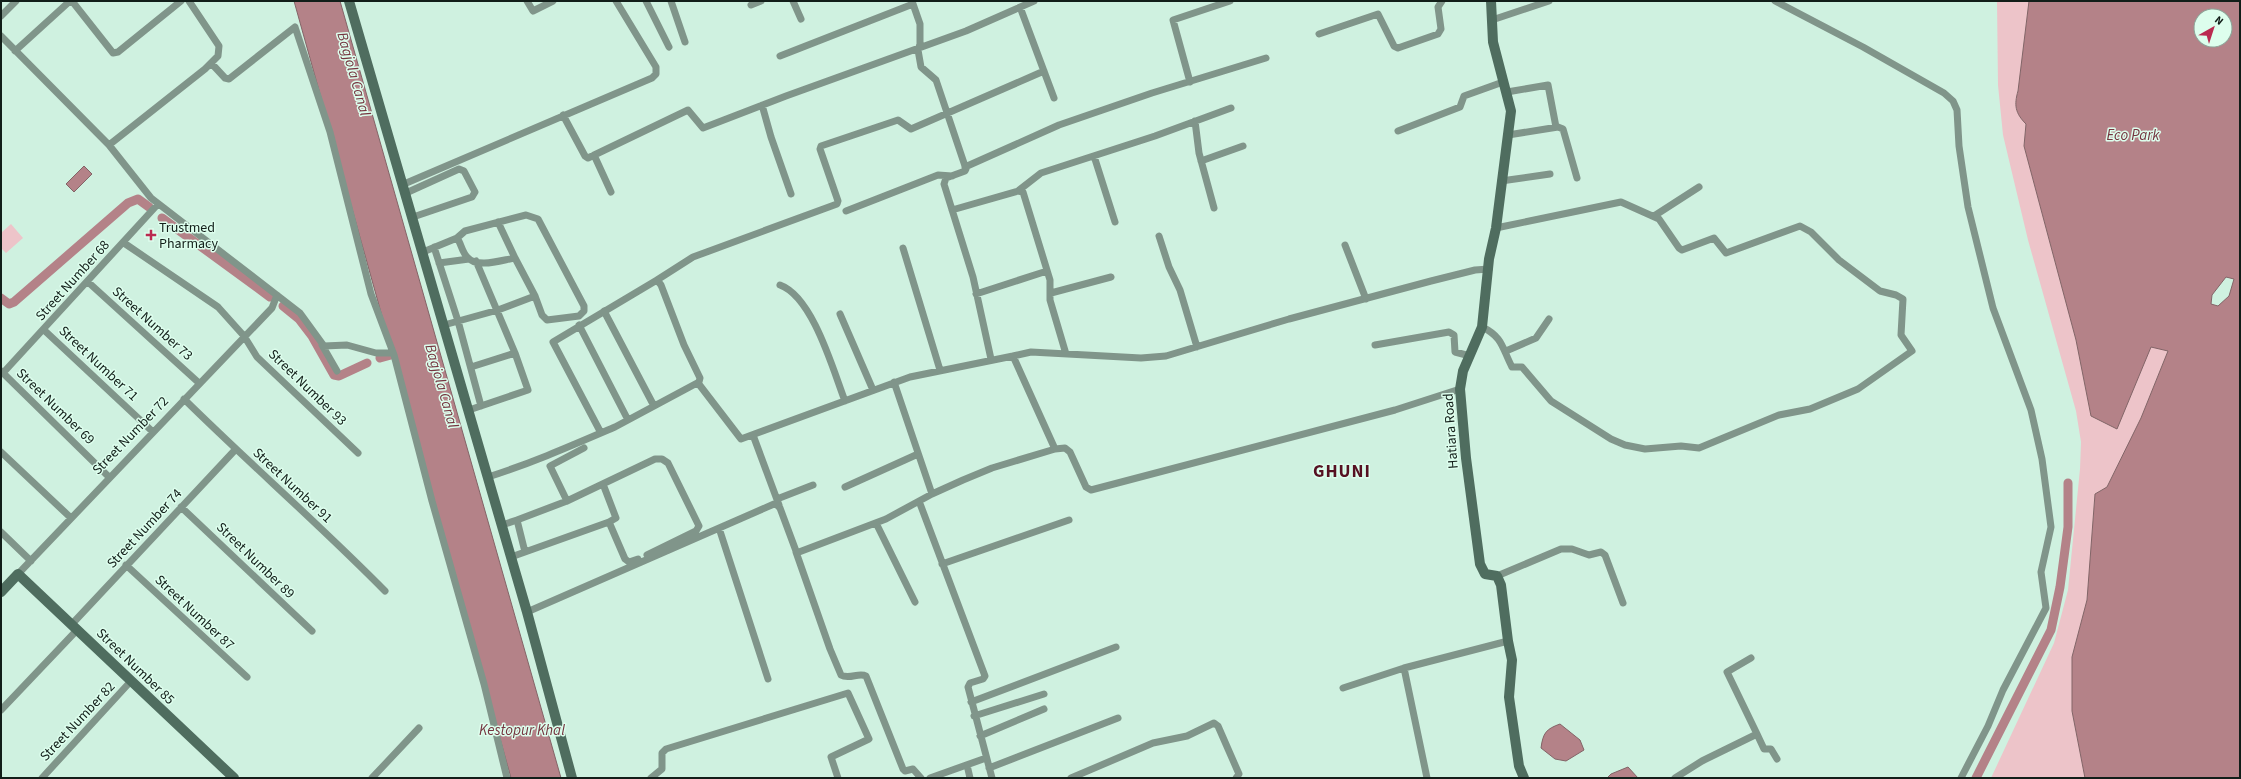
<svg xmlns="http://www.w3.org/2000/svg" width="2241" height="779" viewBox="0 0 2241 779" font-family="'Source Sans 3',sans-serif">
<rect width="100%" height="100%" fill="#cff1e0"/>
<path fill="#edc4c9" d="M1997 1H2029L2018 91C2014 105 2015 113 2026 124L2024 146 2076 340 2091 416 2117 429 2151 346 2168 351 2141 418 2107 487 2095 494 2087 600 2072 657V711L2085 778H1991L2054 643 2068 590 2080 469 2081 442 2076 411 2028 240 2003 135 1998 85Z
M11 224 23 238 6 253 1 248V233Z"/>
<path fill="#b48288" stroke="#836467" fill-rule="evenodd" d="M294 1H340L561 778H511Z
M2029 1H2240V778H2085L2072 711V657L2087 600 2095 494 2107 487 2141 418 2168 351 2151 347 2117 429 2091 416 2076 340 2024 146 2026 124C2015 113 2014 105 2018 91ZM2201 16H2225V40H2201ZM2226 277 2234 279 2229 296 2218 306 2211 304 2212 295Z
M84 166 92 174 74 192 66 184Z
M1560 724 1580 740 1584 750 1566 761 1555 759 1541 748C1543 733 1546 729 1560 724Z
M1628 767 1638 778H1607L1611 774Z"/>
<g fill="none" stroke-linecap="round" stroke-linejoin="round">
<path stroke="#b48288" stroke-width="9" d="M162 218 270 297
M1 298 9 304 14 302 128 203 138 199 149 207
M283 306 299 319 312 336 334 375 339 376 367 363
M380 358 391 355
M1976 778 2051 630 2060 587 2068 527V483"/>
<path stroke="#80958a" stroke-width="7" d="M72 1 113 53 118 52 181 1
M527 1 533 11 553 1
M646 1 669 47
M671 1 685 42
M793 1 801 19
M912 1 920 24V44L918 50 921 67 936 80 966 169 965 171 946 178 944 184 973 277 991 359
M1775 1 1863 47 1944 93 1953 101 1957 110 1959 146 1968 207 1993 308 2031 410 2042 459 2051 527 2041 572 2046 608 2003 690 1988 726 1961 778
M751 5 761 1
M1020 7 1054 98
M1 16 16 1
M1492 20 1549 1
M1319 34 1378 14 1394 46 1398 48 1438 34 1441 29 1438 7 1442 1
M1 36 109 145 151 198 300 313 324 346 347 345 376 353H393
M15 51 70 1
M780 56 913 4
M212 64 225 78 229 79 295 27 330 132 371 294 394 355 432 501 484 684 507 778
M1190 82 1173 20 1230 1
M1507 92 1548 85 1556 127
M762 105 771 137 791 194
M563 115 585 156 588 158 688 110 703 128 786 96 966 31 1034 1
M1195 121 1199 153 1214 208
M1398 131 1460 107 1464 96 1503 82
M1508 135 1558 127 1563 129 1577 178
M109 145 205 69 218 56 219 46 189 1
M594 155 611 192
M1094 156 1115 222
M1201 161 1243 146
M965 167 1059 125 1152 93 1266 58
M1501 181 1550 174
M404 184 652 78 656 74V67L616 1
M1018 191 1041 173 1155 136 1231 108
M406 193 459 169 464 171 475 192 472 197 413 217
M952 210 1018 191 1023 192 1050 280V300L1066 354
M846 211 938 175 952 176
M1654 216 1699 187
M498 222 515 258
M1159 236 1169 267 1180 290 1197 347
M457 238 465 231 526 215 538 219 584 306V311L579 316 547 320 542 315 535 296
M124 243 218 307 244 336 257 357 358 453
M1345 245 1366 299
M434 247 458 321 481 406
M903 248 940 370
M423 252 457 238C461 243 462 252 467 257 477 269 502 260 515 258L535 296 498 310 444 325
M439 263 469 259
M657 280 693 257 837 204 838 201 820 149 821 146 898 120 911 129 1044 71
M88 282 199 383
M780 285C813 297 833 370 845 401
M1051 293 1111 277
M976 294 1047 271
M604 311 654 406
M840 314 873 390
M579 325 628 420
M1482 327C1503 337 1502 348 1512 367H1522L1551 401 1611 439 1625 445 1645 449 1681 446 1699 448 1779 415 1810 409 1858 389 1912 351 1901 335 1903 299 1896 295 1880 291 1839 260 1811 232 1800 226 1726 253 1714 238 1682 250 1679 248 1659 219 1621 202 1496 228
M44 330 153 432
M322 345 337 371
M1375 345 1449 332 1454 335 1455 352 1470 356
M1506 351 1536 338 1549 319
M1013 356 1031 352 1141 358 1166 356 1289 319 1431 281 1475 270 1489 269
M471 367 515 353
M1 371 109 477
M3 373 158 204
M894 382 932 494
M698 383 741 439 910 377 1013 356 1055 449
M184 399C250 464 320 525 385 591
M469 410 528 390 515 353 476 261
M753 435 779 505
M1 452 71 518
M488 477C532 463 573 445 615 427L699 382 700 378 684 345 661 285 657 280 553 342 601 433
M603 484 616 518 609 522 625 559 629 562 638 559
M845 487 918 454
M777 499 813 485
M567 501 550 466 584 448
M919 501 985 676 983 679 970 683 968 687 992 778
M181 507 312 631
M876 523 915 602
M502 525 517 520
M719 528 768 679
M1 532 31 561
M525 552 609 522
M796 552 830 649 841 675C849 680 859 672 866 676L903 769 905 771 913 769 921 778
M511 557 525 552 517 520 567 501 655 459H662L668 463 699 526 696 531 647 555
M942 564 1069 520
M126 565 247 677
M18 574 272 308 277 295
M1497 576 1561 549H1572L1589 555 1601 552 1605 555 1623 603
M527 612 774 504H776L780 508 796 551 799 552 886 519 932 494 963 480 992 468 1055 449 1065 448 1070 452 1086 487 1091 490 1395 410 1460 389
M72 624 235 450
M1404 668 1508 641
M1343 688 1404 668 1427 778
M971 702 1116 647
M1 710 78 629
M974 716 1044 694
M1757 734 1764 749H1771L1777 759
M980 736 1044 709
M967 765 970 778
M989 768 1118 718
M42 778 131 681
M372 778 419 728
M651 778 662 769V753L666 749 848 693 869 739 831 757 838 778
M930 778 986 758
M1071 778 1153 743 1187 736 1214 723 1218 726 1239 774 1236 778
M1675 778 1702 761 1757 734 1727 672 1751 658"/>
<path stroke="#4f6d5f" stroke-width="10" d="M349 1 527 612 572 778
M1491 1 1493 42 1511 111 1496 228 1489 259 1482 327 1463 371 1460 389 1466 458 1480 564 1485 574 1497 576 1501 585 1508 641 1512 660 1509 697 1519 766 1524 778
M1 592 18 574 234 778"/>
</g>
<path fill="#ba2a50" stroke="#ddfeed" stroke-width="1.5" d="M149 229h4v4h4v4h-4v4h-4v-4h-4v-4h4z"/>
<g text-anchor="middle" stroke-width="3" stroke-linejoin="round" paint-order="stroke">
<g font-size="14" fill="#121e19" stroke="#ddfeed" text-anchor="start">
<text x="159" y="232">Trustmed<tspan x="159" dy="16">Pharmacy</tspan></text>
</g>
<g font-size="14" fill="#121e19" stroke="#ddfeed">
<text transform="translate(72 280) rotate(-48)" y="5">Street Number 68</text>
<text transform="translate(153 323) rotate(42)" y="5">Street Number 73</text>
<text transform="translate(99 363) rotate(43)" y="5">Street Number 71</text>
<text transform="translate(308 387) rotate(44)" y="5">Street Number 93</text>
<text transform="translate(56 406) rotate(44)" y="5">Street Number 69</text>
<text transform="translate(1450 431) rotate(-94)" y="5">Hatiara Road</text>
<text transform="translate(130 435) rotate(-46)" y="5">Street Number 72</text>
<text transform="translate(293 485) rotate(43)" y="5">Street Number 91</text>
<text transform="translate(144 528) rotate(-47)" y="5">Street Number 74</text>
<text transform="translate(256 560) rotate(44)" y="5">Street Number 89</text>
<text transform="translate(195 612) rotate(43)" y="5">Street Number 87</text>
<text transform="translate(136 666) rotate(44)" y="5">Street Number 85</text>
<text transform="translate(77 721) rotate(-47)" y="5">Street Number 82</text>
</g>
<g font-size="15" font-style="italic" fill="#74343f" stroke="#ddfeed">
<text transform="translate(354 74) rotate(74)" y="5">Bagjola Canal</text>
<text x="2133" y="140">Eco Park</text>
<text transform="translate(442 386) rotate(74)" y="5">Bagjola Canal</text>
<text x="522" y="735">Kestopur Khal</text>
</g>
<g font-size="18" font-weight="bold" letter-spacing="1" fill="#561122" stroke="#ddfeed">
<text x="1342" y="477">GHUNI</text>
</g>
</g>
<rect width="2241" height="779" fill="none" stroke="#121e19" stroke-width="4"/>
<g transform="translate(2213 28) rotate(39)"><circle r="19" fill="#ddfeed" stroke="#8ca498"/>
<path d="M0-3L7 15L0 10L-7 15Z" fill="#ba2a50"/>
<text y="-6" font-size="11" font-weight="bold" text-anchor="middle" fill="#121e19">N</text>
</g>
</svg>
